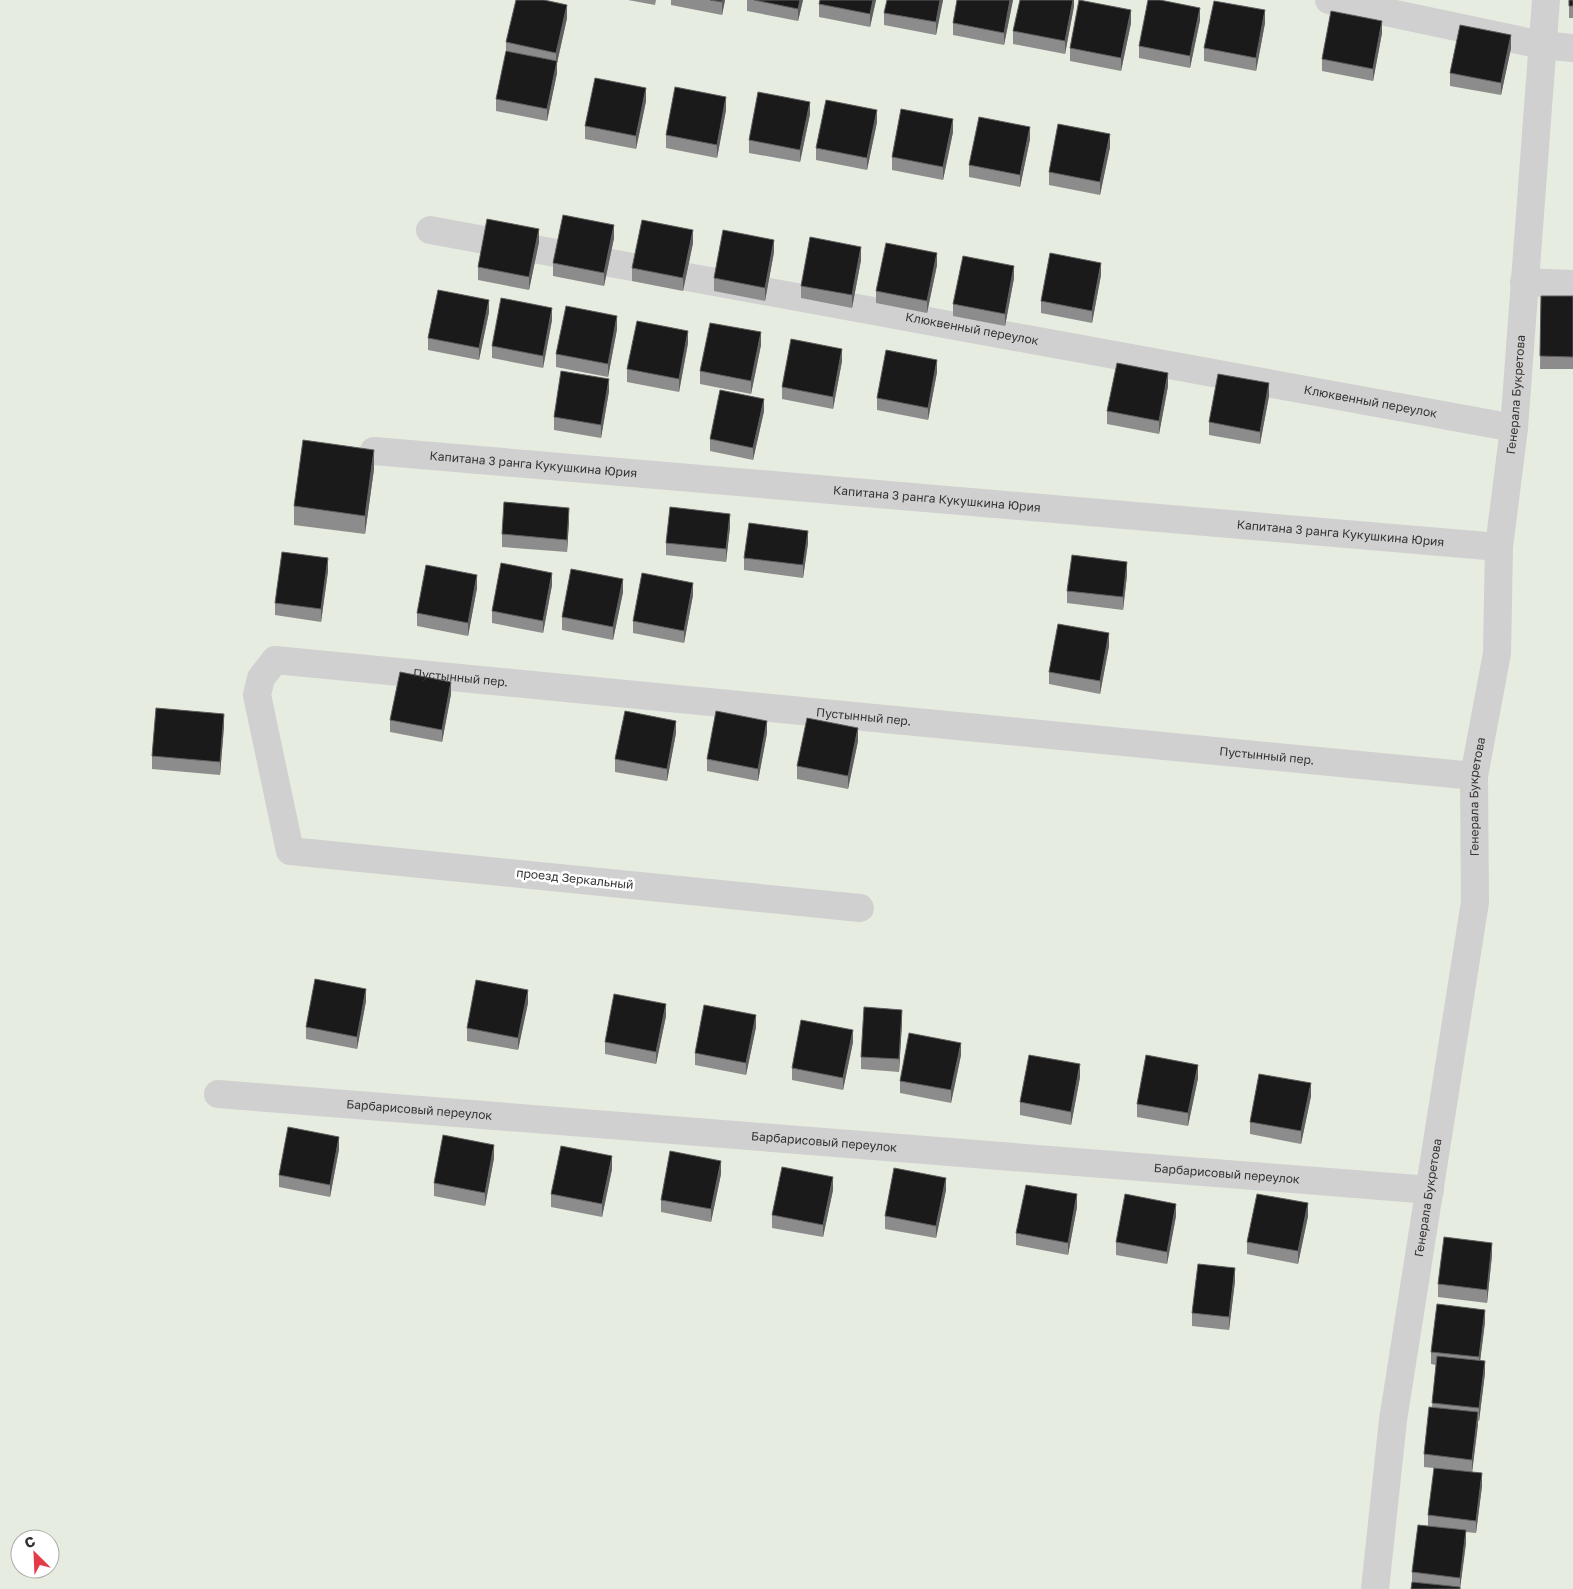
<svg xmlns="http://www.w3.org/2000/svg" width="1573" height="1589" viewBox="0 0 1573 1589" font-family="'Golos Text',sans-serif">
<rect width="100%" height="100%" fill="#fff"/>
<path fill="#e6ecdf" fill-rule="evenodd" d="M0 0H1573V1589H0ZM20 1539H50V1569H20Z"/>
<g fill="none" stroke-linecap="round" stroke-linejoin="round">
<g stroke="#d0d0d0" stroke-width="28">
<path d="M1329 0 1542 45 1573 48"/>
<path id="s1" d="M430 230 1514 428"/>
<path d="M1524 282 1573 284"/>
<path id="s2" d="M374 451 1499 547"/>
<path id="s3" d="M860 908 290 851 257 695 261 678 275 660 1474 776"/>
<path id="s4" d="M218 1094 1430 1190"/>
<path id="s5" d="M1375 1589 1393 1420 1475 902 1474 776 1497 653 1499 547 1514 428 1546 0"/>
</g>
</g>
<path fill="#8c8c8c" d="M628 0H656L655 5Z
M671 0H725L722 15 671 5Z
M747 0H803L798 21 747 11Z
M820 0H876L870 27 819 17V4Z
M943 0 936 35 884 25V13Z
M957 0H1013L1004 45 953 35V23Z
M1074 0V6L1065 54 1013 44V31Z
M1569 0H1573V18H1569Z
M567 18 557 63V73L547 121 496 111V99L506 51V42Z
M1200 20 1190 68 1139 58V46Z
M1131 23 1121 71 1070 61V48Z
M1265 23 1256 71 1204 61V48Z
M1382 33 1373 81 1322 71V59Z
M1511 48 1501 95 1450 86V73Z
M646 101 636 149 585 139V126Z
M726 110 717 158 666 148V135Z
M810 114 800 162 749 153V140Z
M877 122 867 170 816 160V148Z
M953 132 943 180 892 170V157Z
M1030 139 1020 187 969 177V165Z
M1110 147 1100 195 1049 185V172Z
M614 238 604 286 553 276V263Z
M539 242 529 290 478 280V267Z
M693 243 683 291 632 281V268Z
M774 252 765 301 714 291V278Z
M861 260 852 308 801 298V286Z
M937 265 927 313 876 303V291Z
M1101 275 1092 323 1041 313V301Z
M1014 278 1005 326 953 316V304Z
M1541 296H1573V369H1540Z
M489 312 479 360 428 350V338Z
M552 320 543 368 492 358V346Z
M617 329 608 377 556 367V354Z
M688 343 679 392 627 382V369Z
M761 345 751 394 700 384V371Z
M842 361 833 409 782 399V387Z
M937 372 928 420 877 410V398Z
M1168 386 1159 434 1107 424V411Z
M609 391 601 438 554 430V417Z
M1269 396 1260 444 1209 435V422Z
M764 411 753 460 710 451V439Z
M374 469 365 534 294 525V506Z
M569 521 567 552 502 547V534Z
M730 527 726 562 666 555V543Z
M808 543 803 578 744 570V558Z
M328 571 321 622 275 615V603Z
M1127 575 1123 610 1067 603V591Z
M552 585 543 633 492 623V611Z
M477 588 468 636 417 626V613Z
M623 592 613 640 562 630V617Z
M693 595 684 643 633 633V621Z
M1109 646 1100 694 1049 684V672Z
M451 694 442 742 390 732V720Z
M224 726 220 775 152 769V756Z
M676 733 667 781 615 772V759Z
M767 733 758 781 707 771V759Z
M858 741 848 789 797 779V766Z
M366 1001 357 1049 306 1039V1027Z
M528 1003 518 1050 467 1041V1028Z
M666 1016 656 1064 605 1054V1042Z
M902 1022 899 1072 861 1069V1057Z
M756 1027 746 1075 695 1065V1053Z
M853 1042 843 1090 792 1080V1068Z
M961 1055 951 1103 900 1093V1081Z
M1080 1077 1071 1125 1020 1115V1102Z
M1198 1078 1188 1126 1137 1117V1104Z
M1311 1096 1301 1144 1250 1134V1122Z
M339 1149 330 1197 279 1187V1175Z
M494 1158 485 1206 434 1196V1183Z
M612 1169 602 1217 551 1207V1194Z
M721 1174 711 1222 661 1212V1200Z
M833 1190 823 1237 772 1228V1215Z
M946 1190 936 1238 885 1229V1216Z
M1077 1207 1068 1255 1016 1245V1233Z
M1176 1216 1167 1264 1116 1255V1242Z
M1308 1216 1298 1264 1247 1254V1242Z
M1492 1255 1487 1303 1438 1297V1284Z
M1235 1281 1229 1330 1192 1326V1313Z
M1485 1322 1480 1360 1485 1373 1479 1421H1478L1472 1472 1482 1486 1476 1533 1466 1532V1543L1460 1587 1412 1583V1572L1428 1526V1515L1434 1468 1424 1467V1454L1432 1407 1436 1365 1431 1364V1352Z"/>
<path fill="#5f5f5f" d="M722 0H725L722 15Z
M800 0H803L798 21V9Z
M873 0H876L870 27V14Z
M940 0H943L936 35V22Z
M1010 0H1013L1004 45V33Z
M1073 0H1074V6L1065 54V41Z
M567 5V18L557 63V73L547 121V109L556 63V53Z
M1200 8V20L1190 68V56Z
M1131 10V23L1121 71V58Z
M1265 10V23L1256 71V58Z
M1382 21V33L1373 81V69Z
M1511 35V48L1501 95V83Z
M646 88V101L636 149V136Z
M726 97V110L717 158V145Z
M810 102V114L800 162V150Z
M877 110V122L867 170V158Z
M953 119V132L943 180V167Z
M1030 127V139L1020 187V175Z
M1110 134V147L1100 195V182Z
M614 225V238L604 286V273Z
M539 229V242L529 290V277Z
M693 230V243L683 291V278Z
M774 240V252L765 301V288Z
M861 247V260L852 308V295Z
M937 253V265L927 313V301Z
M1101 263V275L1092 323V311Z
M1014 266V278L1005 326V314Z
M489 300V312L479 360V348Z
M552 308V320L543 368V356Z
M617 316V329L608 377V364Z
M688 331V343L679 392V379Z
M761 332V345L751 394V381Z
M842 349V361L833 409V397Z
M937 360V372L928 420V408Z
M1168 373V386L1159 434V421Z
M609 379V391L601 438V425Z
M1269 383V396L1260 444V432Z
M764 399V411L753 460V448Z
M374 450V469L365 534V516Z
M569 508V521L567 552V540Z
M730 514V527L726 562V549Z
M808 531V543L803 578V565Z
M328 558V571L321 622V609Z
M1127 562V575L1123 610V597Z
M552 573V585L543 633V621Z
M477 575V588L468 636V623Z
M623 579V592L613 640V627Z
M693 583V595L684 643V631Z
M1109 633V646L1100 694V681Z
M451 682V694L442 742V730Z
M224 714V726L220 775V762Z
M676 721V733L667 781V769Z
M767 721V733L758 781V769Z
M858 728V741L848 789V776Z
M366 989V1001L357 1049V1037Z
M528 990V1003L518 1050V1038Z
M666 1004V1016L656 1064V1052Z
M902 1010V1022L899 1072V1059Z
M756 1015V1027L746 1075V1063Z
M853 1030V1042L843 1090V1078Z
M961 1043V1055L951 1103V1090Z
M1080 1064V1077L1071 1125V1112Z
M1198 1065V1078L1188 1126V1113Z
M1311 1083V1096L1301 1144V1131Z
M339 1137V1149L330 1197V1185Z
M494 1145V1158L485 1206V1193Z
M612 1156V1169L602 1217V1204Z
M721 1161V1174L711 1222V1209Z
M833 1177V1190L823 1237V1225Z
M946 1178V1190L936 1238V1226Z
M1077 1194V1207L1068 1255V1243Z
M1308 1203V1216L1298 1264V1251Z
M1176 1204V1216L1167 1264V1252Z
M1492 1243V1255L1487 1303V1290Z
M1235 1268V1281L1229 1330V1317Z
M1485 1310V1322L1479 1370V1357Z
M1485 1361V1373L1479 1421V1408Z
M1478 1412V1425L1472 1473V1460Z
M1482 1473V1486L1476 1533V1521Z
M1466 1530V1543L1460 1589V1578Z"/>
<path fill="#1a1a1a" stroke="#5f5f5f" d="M516 0H544L567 5 556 53 506 42Z
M710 0H722V2Z
M754 0H800L798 9Z
M820 0H873L870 14 819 4Z
M887 0H940L936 22 884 13Z
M957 0H1010L1004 33 953 23Z
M1020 0H1073L1065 41 1013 31Z
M1079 0 1131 10 1121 58 1070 48Z
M1148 0H1160L1200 8 1190 56 1139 46Z
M1569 0H1573V6H1569Z
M1214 1 1265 10 1256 58 1204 48Z
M1331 11 1382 21 1373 69 1322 59Z
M1460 25 1511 35 1501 83 1450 73Z
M506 51 557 61 547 109 496 99Z
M595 78 646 88 636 136 585 126Z
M675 87 726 97 717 145 666 135Z
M758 92 810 102 800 150 749 140Z
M826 100 877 110 867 158 816 148Z
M901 109 953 119 943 167 892 157Z
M979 117 1030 127 1020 175 969 165Z
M1058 124 1110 134 1100 182 1049 172Z
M563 215 614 225 604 273 553 263Z
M487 219 539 229 529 277 478 267Z
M642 220 693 230 683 278 632 268Z
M723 230 774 240 765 288 714 278Z
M810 237 861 247 852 295 801 286Z
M886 243 937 253 927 301 876 291Z
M1050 253 1101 263 1092 311 1041 301Z
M963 256 1014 266 1005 314 953 304Z
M438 290 489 300 479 348 428 338Z
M1541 296H1573V357L1540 356Z
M501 298 552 308 543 356 492 346Z
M566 306 617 316 608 364 556 354Z
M637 321 688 331 679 379 627 369Z
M710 323 761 332 751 381 700 371Z
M791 339 842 349 833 397 782 387Z
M886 350 937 360 928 408 877 398Z
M1117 363 1168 373 1159 421 1107 411Z
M561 371 609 379 601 425 554 417Z
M1218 374 1269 383 1260 432 1209 422Z
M720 390 764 399 753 448 710 439Z
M303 440 374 450 365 516 294 506Z
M504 502 569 508 567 540 502 534Z
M670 507 730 514 726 549 666 543Z
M749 523 808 531 803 565 744 558Z
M282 552 328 558 321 609 275 603Z
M1072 555 1127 562 1123 597 1067 591Z
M501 563 552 573 543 621 492 611Z
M426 565 477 575 468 623 417 613Z
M571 569 623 579 613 627 562 617Z
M642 573 693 583 684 631 633 621Z
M1058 624 1109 633 1100 681 1049 672Z
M400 672 451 682 442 730 390 720Z
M156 708 224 714 220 762 152 756Z
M625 711 676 721 667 769 615 759Z
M716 711 767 721 758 769 707 759Z
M807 718 858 728 848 776 797 766Z
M315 979 366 989 357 1037 306 1027Z
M476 980 528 990 518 1038 467 1028Z
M614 994 666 1004 656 1052 605 1042Z
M704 1005 756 1015 746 1063 695 1053Z
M864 1007 902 1010 899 1059 861 1057Z
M801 1020 853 1030 843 1078 792 1068Z
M909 1033 961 1043 951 1090 900 1081Z
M1029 1055 1080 1064 1071 1112 1020 1102Z
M1146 1055 1198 1065 1188 1113 1137 1104Z
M1259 1074 1311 1083 1301 1131 1250 1122Z
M288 1127 339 1137 330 1185 279 1175Z
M443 1135 494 1145 485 1193 434 1183Z
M561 1146 612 1156 602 1204 551 1194Z
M670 1151 721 1161 711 1209 661 1200Z
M782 1167 833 1177 823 1225 772 1215Z
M894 1168 946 1178 936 1226 885 1216Z
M1026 1185 1077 1194 1068 1243 1016 1233Z
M1125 1194 1176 1204 1167 1252 1116 1242Z
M1257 1194 1308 1203 1298 1251 1247 1242Z
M1444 1237 1492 1243 1487 1290 1438 1284Z
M1198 1264 1235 1268 1229 1317 1192 1313Z
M1437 1304 1485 1310 1479 1357 1431 1352Z
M1437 1356 1485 1361 1479 1408 1432 1403Z
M1429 1407 1478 1412 1472 1460 1424 1454Z
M1434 1468 1482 1473 1476 1521 1428 1515Z
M1418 1525 1466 1530 1460 1578 1412 1572Z
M1412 1582 1460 1587V1589H1411Z"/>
<g text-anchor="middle" stroke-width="5" stroke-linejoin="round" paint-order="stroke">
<g font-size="12" fill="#333" stroke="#fff">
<text dy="4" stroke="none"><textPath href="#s1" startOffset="551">Клюквенный переулок</textPath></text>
<text dy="4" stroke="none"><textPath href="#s5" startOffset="1205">Генерала Букретова</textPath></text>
<text dy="4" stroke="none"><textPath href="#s1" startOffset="956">Клюквенный переулок</textPath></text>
<text dy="4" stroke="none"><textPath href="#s2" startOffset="160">Капитана 3 ранга Кукушкина Юрия</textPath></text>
<text dy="4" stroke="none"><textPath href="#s2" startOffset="565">Капитана 3 ранга Кукушкина Юрия</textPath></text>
<text dy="4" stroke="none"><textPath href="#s2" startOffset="970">Капитана 3 ранга Кукушкина Юрия</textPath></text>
<text dy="4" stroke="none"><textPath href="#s3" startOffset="959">Пустынный пер.</textPath></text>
<text dy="4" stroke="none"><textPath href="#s3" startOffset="1364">Пустынный пер.</textPath></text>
<text dy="4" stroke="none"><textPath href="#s3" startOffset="1769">Пустынный пер.</textPath></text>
<text dy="4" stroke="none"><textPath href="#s5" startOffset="800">Генерала Букретова</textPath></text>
<text transform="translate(575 879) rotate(6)" y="4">проезд Зеркальный</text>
<text dy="4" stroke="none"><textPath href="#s4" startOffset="202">Барбарисовый переулок</textPath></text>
<text dy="4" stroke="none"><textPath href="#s4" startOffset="608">Барбарисовый переулок</textPath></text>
<text dy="4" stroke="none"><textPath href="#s4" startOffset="1012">Барбарисовый переулок</textPath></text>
<text dy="4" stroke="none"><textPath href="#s5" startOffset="395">Генерала Букретова</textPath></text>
</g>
</g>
<g transform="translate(35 1554) rotate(336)"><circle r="24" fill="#ffffff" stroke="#adadad"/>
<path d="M0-4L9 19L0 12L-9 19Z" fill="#e63946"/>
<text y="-8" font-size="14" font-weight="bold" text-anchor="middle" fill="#333333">С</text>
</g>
</svg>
